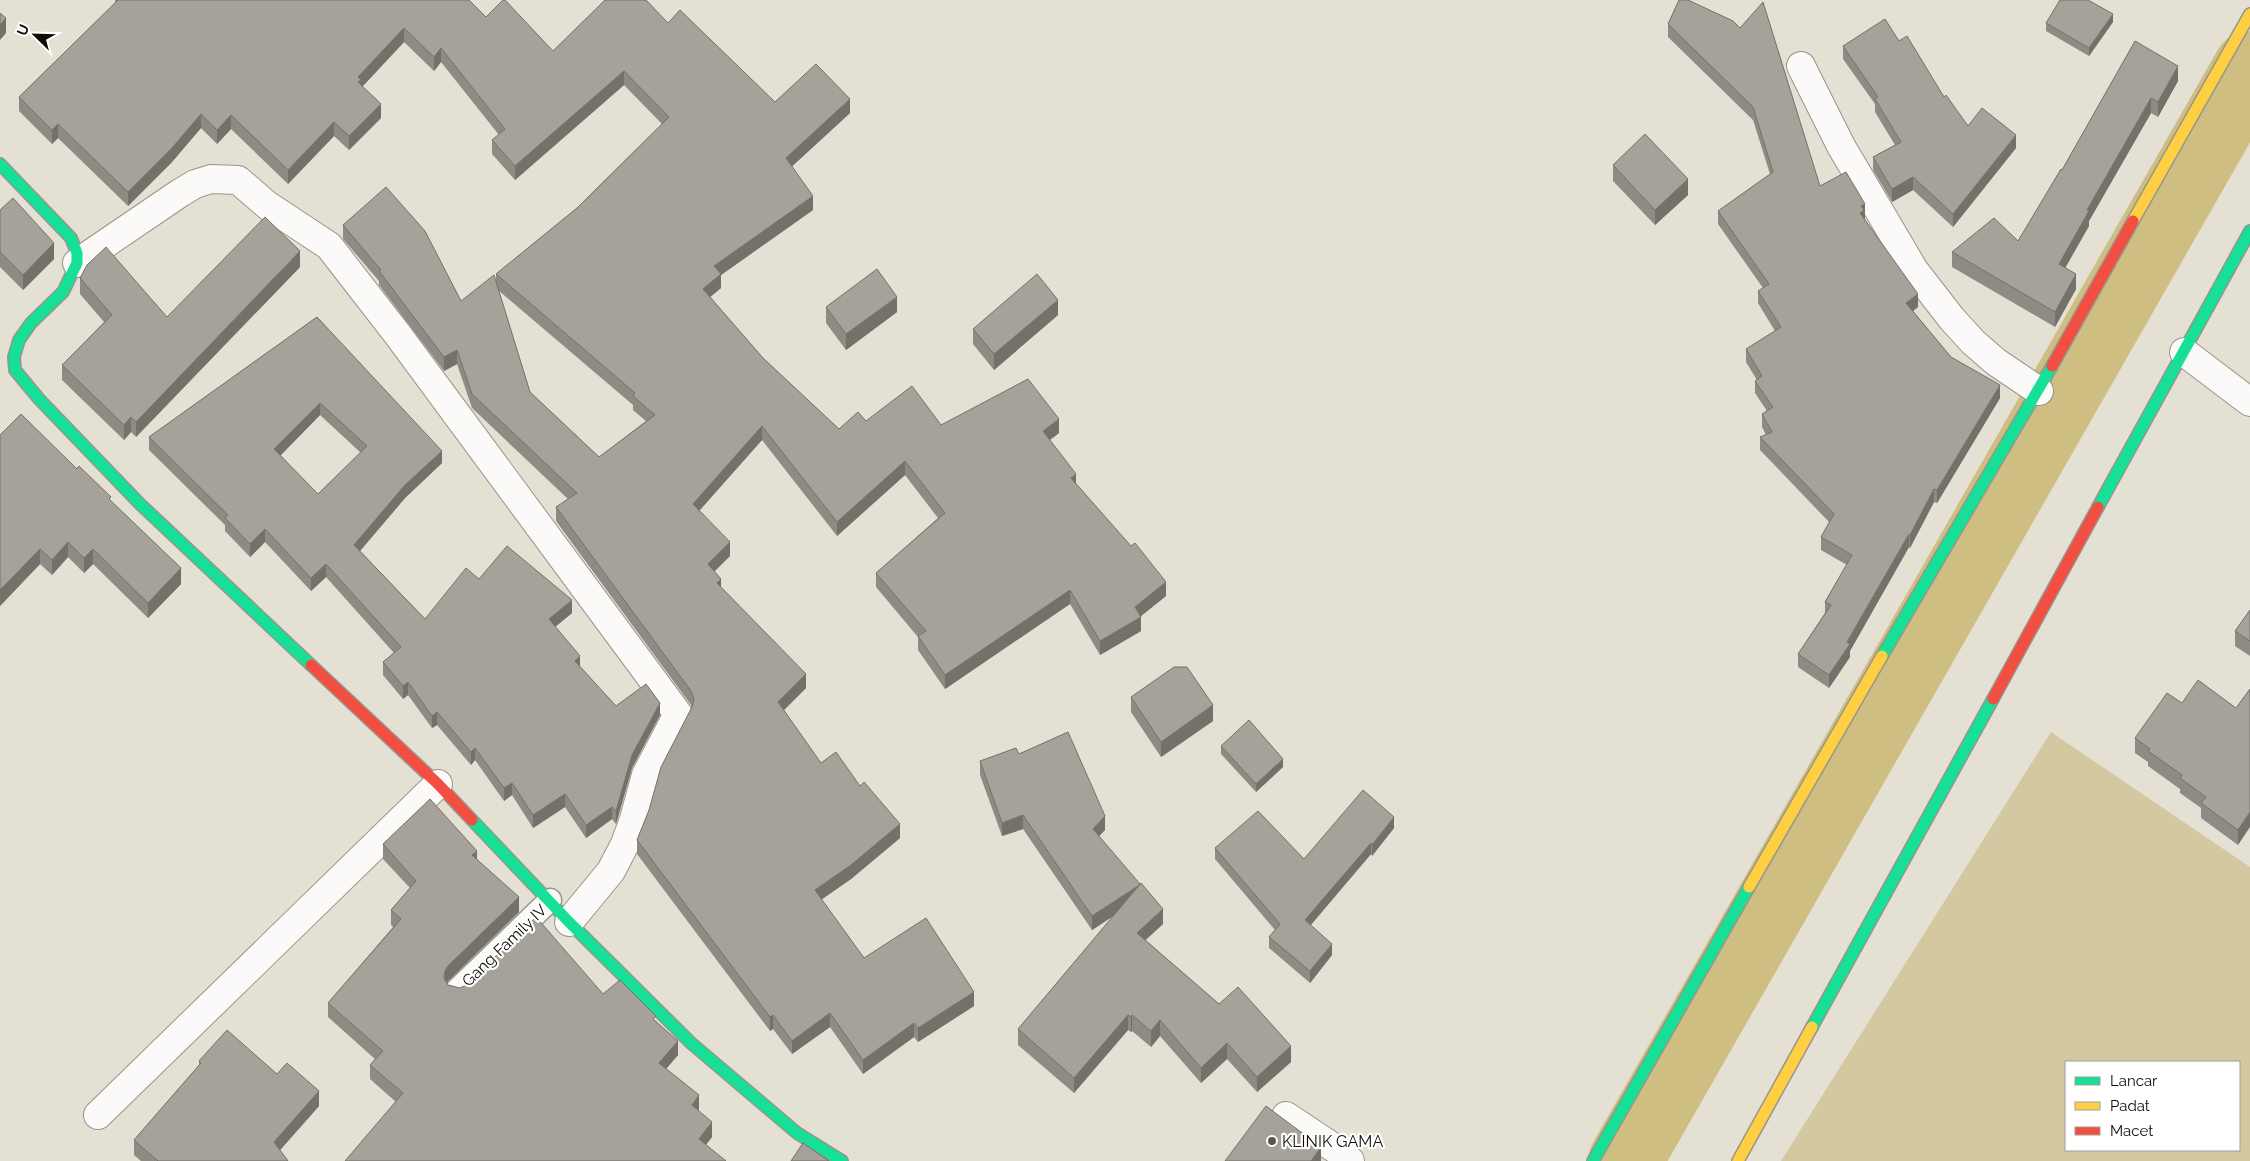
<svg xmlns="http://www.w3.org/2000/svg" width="2250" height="1161" viewBox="0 0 2250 1161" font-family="Raleway,sans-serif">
<rect width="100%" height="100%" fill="#e4e0d3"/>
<path fill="#d4c8a1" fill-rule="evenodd" d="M2051 732 2250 867V1161H1781ZM2066 1062H2239V1150H2066Z"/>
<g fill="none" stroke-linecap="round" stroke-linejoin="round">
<path stroke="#cfbe81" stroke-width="74" d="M1625 1161 2250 68"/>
<g stroke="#98958b" stroke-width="25">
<path id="lane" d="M457 990 550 900"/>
</g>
<g stroke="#98958b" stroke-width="30">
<path id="street" d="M1801 66 1841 146 1914 270 1952 319 1973 342 1996 362 2039 391
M77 263 180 193 195 184 211 179 238 180 267 205 329 246 398 335 678 714 646 775 634 819 625 844 611 871 569 922
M2184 352 2250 402
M98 1115 438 784
M1286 1116 1340 1152 1350 1161"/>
</g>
<g stroke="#98958b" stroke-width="14">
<path id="fast" d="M0 164 71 238 77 253V263L63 292 31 323 19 340 14 357 15 370 39 399 140 504 311 665
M2098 507 2250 231
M1882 656 2052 366
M472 820 569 922 691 1043 797 1133 842 1161
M1812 1027 1993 699
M1593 1161 1749 887"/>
</g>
<g stroke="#98958b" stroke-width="14">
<path id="slow" d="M2133 221 2250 14
M1749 887 1882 656
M1738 1161 1812 1027"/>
</g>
<g stroke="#98958b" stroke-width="14">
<path id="jam" d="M2052 366 2133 221
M311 665 438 784 472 820
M1993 699 2098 507"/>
</g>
<use href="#lane" stroke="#fbfaf8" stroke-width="22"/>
<use href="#street" stroke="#fbfaf8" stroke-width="28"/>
<use href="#fast" stroke="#16e098" stroke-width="11"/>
<use href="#slow" stroke="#ffcf43" stroke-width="11"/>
<use href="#jam" stroke="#f24e42" stroke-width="11"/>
</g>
<path fill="#8f8b84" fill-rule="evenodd" d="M115 0H469L486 17 553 51 668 23 775 102 850 113 792 166 813 210 721 275V288L710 297 763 358 839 429 866 421 1059 433 1050 440 1076 484 1166 596 1140 617 1141 631 1100 655 1070 604 945 689 918 650V637L876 587V573L938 518 905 475 837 536 762 440 699 510 730 556 714 571 721 587 806 688 784 710 821 763 860 786 900 838 851 879 821 900 864 958 974 1006 918 1042 914 1037 863 1074 830 1027 792 1054 773 1029 770 1031 637 854V840L692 708 691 705 556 521V507L568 499 472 408 457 364 444 371 379 285V281L343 239V225L461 301 496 282V274L577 208 662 124 624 85 515 180 492 154V140L499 135 441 62 434 71 404 42 362 87 381 118 349 150 334 136 288 184 231 129 217 144 201 128 172 162 128 206 58 138 52 144 19 111V97L115 3ZM498 290 633 405V410L646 421 599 457 530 392Z
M1679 0 1820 186 1865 217 1864 218 1918 307 1913 311 1951 357 2000 398 1937 503 1934 502 1910 548 1909 547 1850 651V657L1829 688 1798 667V654L1825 613V602L1847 565 1821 550V537L1829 522 1760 450V437L1766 435 1762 427V414L1767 411 1755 393V381L1757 380 1746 362V349L1775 331 1758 303V291L1763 288 1718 224V211L1770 174 1753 120 1668 37V24Z
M2113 22 2089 56 2046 31V23Z
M1899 41 1968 126 2016 148 1953 227 1913 190 1892 202 1873 170V157L1895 145 1875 112V104L1843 59V46Z
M2135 41 2178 81 2158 117 2151 113 2089 221V226L2065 267 2076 289 2055 327 1952 267V252L2018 241 2062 170Z
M1613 165 1688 195 1655 225 1613 181Z
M0 210 54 259 23 290 0 267Z
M300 267 136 437 131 432 124 440 62 380V365L104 322 80 294V278L167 317Z
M826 307 897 312 846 350 826 323Z
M1058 315 994 370 973 344V329Z
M317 317 442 463 405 498 360 551 425 619 479 579 572 613 555 627 580 667 616 706 660 715 632 768 616 824 612 819 586 838 565 807 533 828 512 795 504 801 475 760 471 765 437 725 432 728 408 695 403 699 383 675V662L394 653 326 577 311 591 265 542 250 557 225 531V525L149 450V437ZM320 415 361 453 318 494 280 456Z
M77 469 111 501 181 584 148 618 93 564 84 573 68 557 52 575 40 564 0 606Z
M2250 610V656L2235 646V631Z
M2250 689 2238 845 2201 818V808L2180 793V789L2148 766V762L2135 753V738L2182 703 2236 708Z
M1131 697 1213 721 1161 757 1131 712Z
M1221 746 1283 767 1256 792 1221 754Z
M980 761 1105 830 1099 836 1163 924 1145 940 1219 1004 1291 1062 1257 1092 1227 1059 1201 1083 1160 1036 1151 1047 1132 1031 1131 1032 1128 1030 1074 1093 1018 1045V1029L1113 916 1092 930 1023 829 1002 836 980 775Z
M1394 828 1372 856 1371 854 1310 925 1332 955 1310 983 1269 948V937L1275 930 1215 859V848L1304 859Z
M383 844 477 860 519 912 448 981 447 983 448 985 460 988 603 994 656 1021 678 1055 666 1069 699 1109 698 1110 712 1137 706 1144 396 1102 370 1079V1065L375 1059 328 1017V1003L393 927 391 925V910L410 888 383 859Z
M199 1061 277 1074 319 1106 280 1150 288 1161H141L134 1155V1140L199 1065Z"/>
<path fill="#74716b" d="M2113 14V22L2089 56V48Z
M6 18V33L0 40V25Z
M404 28V42L361 88 358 96V77Z
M441 48V62L434 71V57Z
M2178 66V81L2158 117V102Z
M624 71V85L515 180V166Z
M2151 98V113L2089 221V226L2059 279V264L2087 210Z
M850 99V113L786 172V158Z
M381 104V118L349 150V136Z
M201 114V128L172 162 128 206V192Z
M231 115V129L217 144V130Z
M334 122V136L288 184V170Z
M58 124V138L52 144V130Z
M2016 135V148L1953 227V214Z
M1913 177V190L1892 202V189Z
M1688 179V195L1655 225V210Z
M813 196V210L721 275V288L703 303V289L714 266Z
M1865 204V217L1864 223 1860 213 1861 206Z
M54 243V259L23 290V275Z
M300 251V267L136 437V422Z
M2076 274V289L2055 327V312Z
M1918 294V307L1906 316V303Z
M897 297V312L846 350V334Z
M1058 300V315L994 370V354Z
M457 350V364L444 371V357Z
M2000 385V398L1937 503V490Z
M320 403V415L274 462V449Z
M131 417V432L124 440V425Z
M1059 419V433L1043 445V431Z
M762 426V440L693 518V504Z
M442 451V463L405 498 354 558V545L405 485Z
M905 461V475L837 536V522Z
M1076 474V488L1071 478Z
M1934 489V502L1910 548V535Z
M265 529V542L250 557V544Z
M1909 534V547L1850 651V657L1829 688V675Z
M68 542V557L52 575V560Z
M730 542V556L708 578V564Z
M40 549V564L0 606V590Z
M93 549V564L84 573V558Z
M326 564V577L311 591V578Z
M181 568V584L148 618V603Z
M721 579V593L717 583Z
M1166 582V596L1137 619 1141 617V631L1100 655V641L1135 607Z
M1070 590V604L945 689V675Z
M572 600V613L549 632V619Z
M580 656V669L575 661Z
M806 674V688L778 716V702Z
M408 682V695L403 699V686Z
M660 703V715L632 768 616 824V811L632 755Z
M1213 705V721L1161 757V742Z
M437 712V725L432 728V716Z
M475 748V760L471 765V752Z
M1283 759V767L1256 792V784Z
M512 783V795L504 801V788Z
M565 794V807L533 828V815Z
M612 807V819L586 838V825Z
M2250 812V827L2238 845V830Z
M1023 815V829L1002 836V823Z
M1105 816V830L1093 842V829Z
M1394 817V828L1372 856V845Z
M900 824V838L851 879 815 904V890Z
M1371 843V854L1305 932V920Z
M477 851V866L472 855Z
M1141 884V898L1092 930V916Z
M519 897V912L448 981 445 986V971L448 966Z
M1163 909V924L1137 948V933Z
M1332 944V955L1310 983V971Z
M974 992V1006L918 1042V1028Z
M830 1013V1027L792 1054V1041Z
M773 1015V1029L770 1031V1017Z
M1128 1015V1030L1074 1093V1078Z
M1132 1015V1031L1131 1032V1017Z
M1160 1020V1036L1151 1047V1031Z
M914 1023V1037L863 1074V1060Z
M678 1041V1055L659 1077V1063Z
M1227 1043V1059L1201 1083V1068Z
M1291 1046V1062L1257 1092V1077Z
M319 1091V1106L274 1157V1142Z
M699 1095V1109L692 1120V1105Z
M712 1122V1137L699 1154V1139Z
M1321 1147V1161H1311Z"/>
<path fill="#a6a299" stroke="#74716b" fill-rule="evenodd" d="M118 0H469L486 17 503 0H505L553 51 605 0H646L668 23 680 10 775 102 816 64 850 99 786 158 813 196 714 266 721 274 703 289 763 358 839 429 858 412 866 421 912 386 941 425 1028 379 1059 419 1043 431 1076 474 1071 478 1131 546 1135 543 1166 582 1135 607 1141 617 1100 641 1070 590 945 675 918 636 926 631 876 573 945 513 905 461 837 522 762 426 693 504 730 542 708 564 721 579 717 583 806 674 778 702 821 763 836 752 860 786 864 782 900 824 851 865 815 890 864 958 926 918 974 992 918 1028 914 1023 863 1060 830 1013 792 1041 773 1015 770 1017 637 840 649 810 661 767 692 707 694 699 691 691 556 507 577 493 472 394 457 350 444 357 379 271 381 270 343 225 386 187 425 231 461 301 494 275 530 392 599 457 655 415 633 396 635 393 496 274 577 208 669 117 624 71 515 166 492 140 505 129 441 48 434 57 404 28 358 77 361 80 358 82 381 104 349 136 334 122 288 170 231 115 217 130 201 114 172 148 128 192 58 124 52 130 19 97Z
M1679 0H1688L1733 21 1740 28 1763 2 1820 186 1846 172 1865 204 1861 206 1864 210 1860 213 1918 294 1906 303 1951 357 2000 385 1937 490 1934 489 1910 535 1909 534 1847 642 1850 644 1829 675 1798 654 1831 605 1825 602 1852 555 1821 537 1834 514 1760 437 1772 432 1762 414 1773 407 1755 381 1762 376 1746 349 1781 327 1758 291 1769 284 1718 211 1773 172 1753 107 1668 24Z
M2060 0H2088L2113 14 2089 48 2046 23Z
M0 13 6 18 0 25Z
M1885 19 1899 41 1907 36 1944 97 1946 95 1968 126 1982 108 2016 135 1953 214 1913 177 1892 189 1873 157 1901 142 1875 99 1878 97 1843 46Z
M2135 41 2178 66 2158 102 2151 98 2087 210 2089 211 2059 264 2076 274 2055 312 1952 252 1994 218 2018 241 2061 169 2062 170Z
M1645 134 1688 179 1655 210 1613 165Z
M13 198 54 243 23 275 0 252V210Z
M265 217 300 251 136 422 131 417 124 425 62 365 112 315 80 278 87 265 106 247 167 317Z
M877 269 897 297 846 334 826 307Z
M1037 274 1058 300 994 354 973 329Z
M317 317 442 451 405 485 354 545 425 619 466 568 479 579 507 546 572 600 549 619 580 656 575 661 616 706 646 684 660 703 632 755 616 811 612 807 586 825 565 794 533 815 512 783 504 788 475 748 471 752 437 712 432 716 408 682 403 686 383 662 401 647 326 564 311 578 265 529 250 544 225 518 228 515 149 437ZM320 403 367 446 318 494 274 449Z
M21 414 77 469 79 466 111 497 109 499 181 568 148 603 93 549 84 558 68 542 52 560 40 549 0 590V435Z
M2250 610V641L2235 631Z
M1174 667H1187L1213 705 1161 742 1131 697Z
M2198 680 2236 708 2250 689V812L2238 830 2201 803 2206 797 2180 778 2182 775 2148 751 2150 749 2135 738 2167 693 2182 703Z
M1249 720 1283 759 1256 784 1221 746Z
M1068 732 1105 816 1093 829 1140 884 1138 886 1092 916 1023 815 1002 823 980 761 1016 748 1019 754Z
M1363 790 1394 817 1372 845 1371 843 1305 920 1332 944 1310 971 1269 937 1280 924 1215 848 1258 811 1304 859Z
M430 799 477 851 472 855 519 897 448 966 445 971 444 978 448 985 460 988 466 985 536 917 603 994 620 980 656 1016 653 1019 678 1041 659 1063 699 1095 692 1105 712 1122 699 1139 726 1161H345L403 1093 370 1065 383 1051 328 1003 401 919 391 910 416 881 383 844Z
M1141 883 1163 909 1137 933 1219 1004 1238 987 1291 1046 1257 1077 1227 1043 1201 1068 1160 1020 1151 1031 1132 1015 1131 1017 1128 1015 1074 1078 1018 1029Z
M227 1030 277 1074 287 1063 319 1091 274 1142 288 1161H158L134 1140 201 1063 199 1061Z
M1266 1106 1321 1147 1311 1161H1225Z
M803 1143 829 1161H791Z"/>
<circle fill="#5a574e" stroke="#fff" stroke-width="2" cx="1272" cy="1141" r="5"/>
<g text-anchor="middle" stroke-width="4.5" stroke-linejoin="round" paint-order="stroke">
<g font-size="16" fill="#0f0d06" stroke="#fff">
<text transform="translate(504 945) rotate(-44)" y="6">Gang Family IV</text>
</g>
<g font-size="16" fill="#0f0d06" stroke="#fff" text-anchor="start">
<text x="1282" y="1147">KLINIK GAMA</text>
</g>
</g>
<rect x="2065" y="1061" width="175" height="90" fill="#ffffff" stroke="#9f9e9b"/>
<rect x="2075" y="1077" width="25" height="8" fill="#16e098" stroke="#9f9e9b"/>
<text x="2110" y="1086" font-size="15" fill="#0f0d06">Lancar</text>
<rect x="2075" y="1102" width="25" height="8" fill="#ffcf43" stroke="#9f9e9b"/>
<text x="2110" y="1111" font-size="15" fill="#0f0d06">Padat</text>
<rect x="2075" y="1127" width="25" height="8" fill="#f24e42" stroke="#9f9e9b"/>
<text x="2110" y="1136" font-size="15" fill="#0f0d06">Macet</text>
<g transform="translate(35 35) rotate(293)" stroke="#ffffff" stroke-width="4" paint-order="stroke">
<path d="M0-4L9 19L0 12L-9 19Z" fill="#0f0d06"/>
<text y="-8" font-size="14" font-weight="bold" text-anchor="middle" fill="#0f0d06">U</text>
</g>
</svg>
